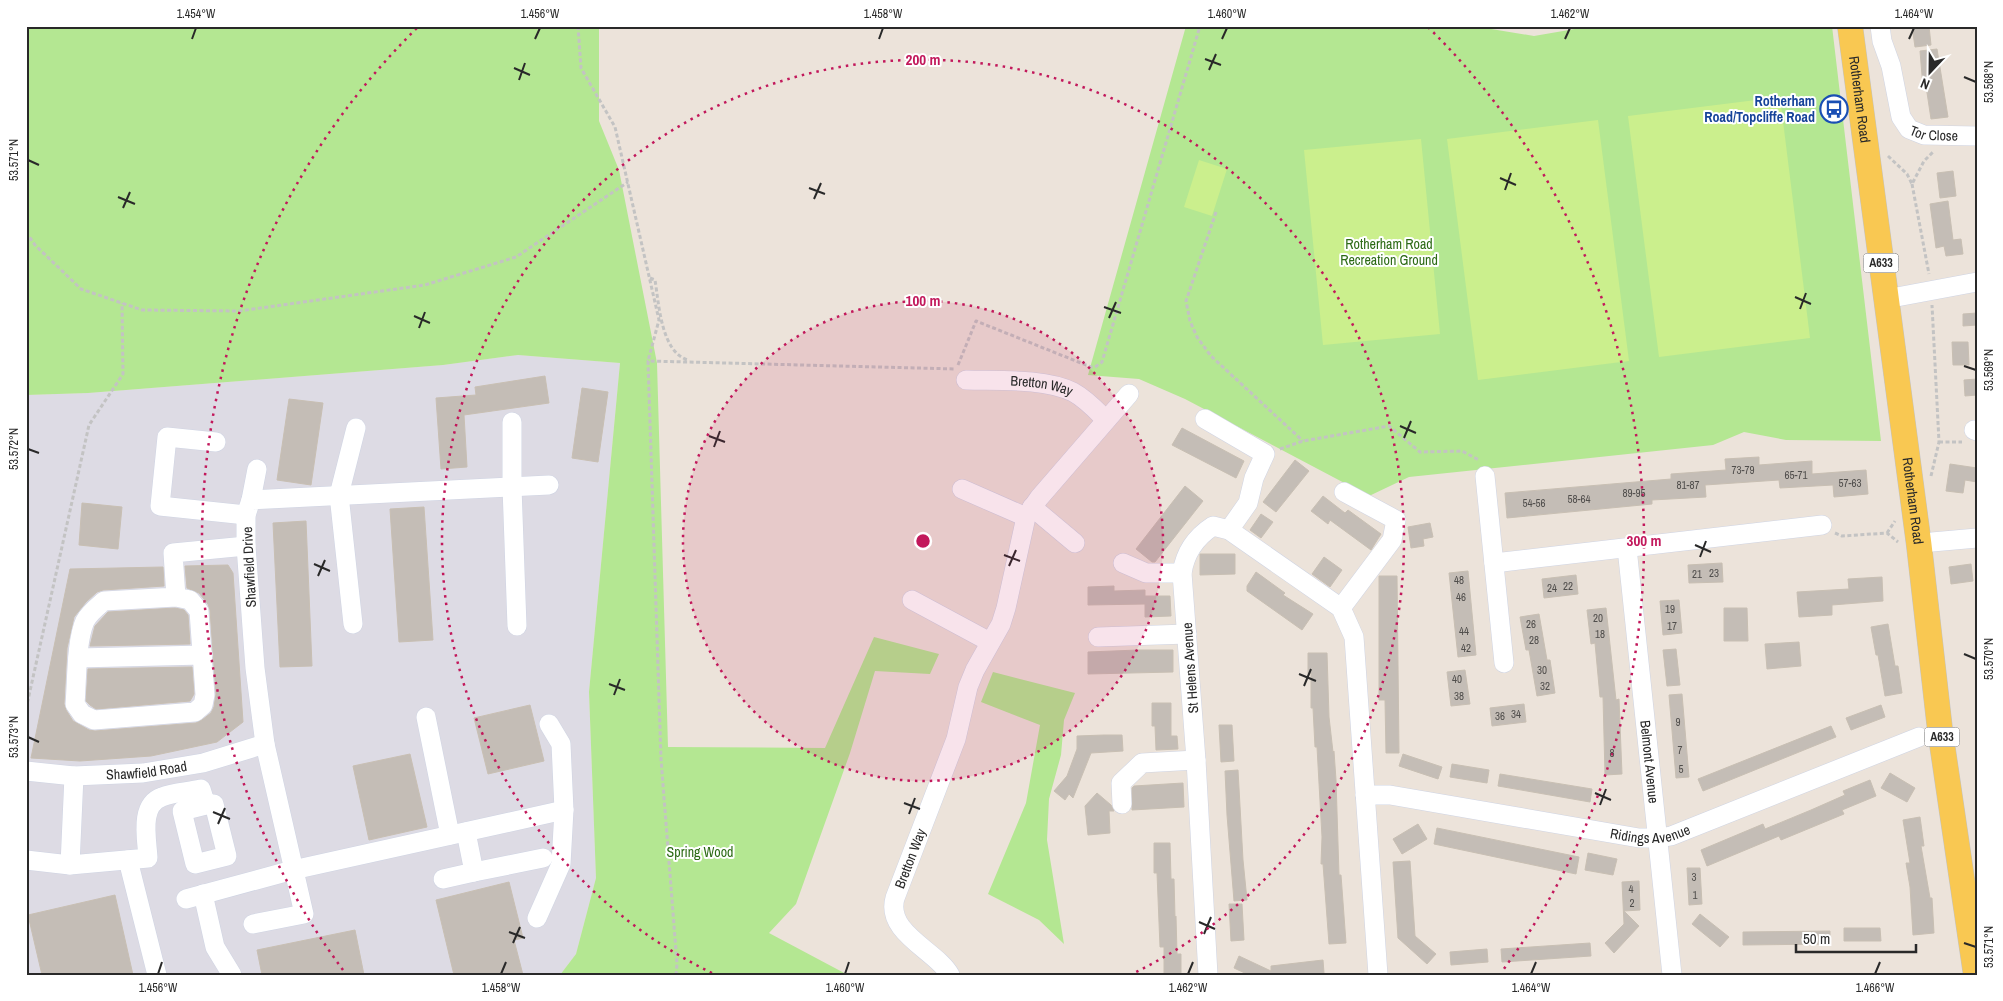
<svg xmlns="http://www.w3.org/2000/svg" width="2003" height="1001" viewBox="0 0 2003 1001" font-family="'Archivo Narrow',sans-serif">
<rect width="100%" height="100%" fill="#ece3da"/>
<path fill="#dddbe4" d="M518 355 620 363 589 692 596 878 576 954 560 975H26V395L88 393 443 365Z"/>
<path fill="#b4e792" d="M26 26H599V121L619 170 657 363 668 747 825 748 874 637 939 654 930 674 875 671 850 753 796 904 769 933 848 975H560L576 954 596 878 589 692 620 363 518 355 443 365 88 393 26 395Z
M1186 26H1473L1534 36 1592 26H1832L1881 441 1786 440 1744 432 1713 445 1409 477 1369 496 1185 399 1139 379 1088 375Z
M993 672 1075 693 1064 720 1061 755 1049 799 1047 840 1064 944 1039 920 988 894 1026 803 1040 725 981 702Z"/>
<path fill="#cbef8d" d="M1780 97 1810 338 1659 357 1628 116Z
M1598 120 1629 361 1478 380 1447 139Z
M1421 139 1440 334 1323 345 1304 150Z
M1199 160 1227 169 1212 216 1184 207Z"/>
<path fill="#c4bdb6" stroke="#c8bfb3" d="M1912 26H1929L1931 45 1915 47Z
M1937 49 1948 117 1931 119 1926 86 1923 87 1920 51Z
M1953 171 1956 196 1940 198 1937 173Z
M1948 201 1953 240 1961 239 1963 254 1946 256 1944 246 1936 248 1930 204Z
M1977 313V325L1963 326V314Z
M1952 342H1968L1969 365H1953Z
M545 376 549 403 464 415 467 467 441 469 436 398 476 395 475 387Z
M1977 379V395L1965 396 1964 380Z
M582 388 608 392 598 462 572 458Z
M289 399 323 403 311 485 277 480Z
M1182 428 1244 461 1236 478 1172 445Z
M1759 457V465L1812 461V474L1866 470 1868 494 1834 497 1833 485 1780 488 1779 480 1705 485 1706 497 1652 500V504L1507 518 1505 493 1671 479V474L1726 470 1725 459Z
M1295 460 1309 471 1276 512 1263 502Z
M1950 464 1977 468V482L1965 480 1963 493 1946 491Z
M1185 486 1203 501 1155 562H1152L1136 549Z
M1323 496 1345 513 1348 510 1381 534 1371 550 1330 520 1328 524 1311 511Z
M82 503 122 507 118 549 79 545Z
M424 507 433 640 399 642 390 509Z
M1261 514 1273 522 1261 538 1250 530Z
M306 521 312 666 280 667 273 523Z
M1430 523 1433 537 1423 539 1424 546 1411 548 1408 527Z
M1200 554H1235V574L1200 575Z
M1324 557 1342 570 1330 587 1312 574Z
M1722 563 1723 582 1689 583 1688 565Z
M1971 564 1973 581 1951 584 1949 567Z
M228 565 233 573 243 722 217 742 151 756 80 761 31 758 70 569 163 567 164 586 103 590 97 592 86 602 74 617 67 648 64 704 66 710 73 721 89 730 95 731 196 723 202 720 211 713 214 707 216 694 210 610 208 604 199 593 187 588 185 566Z
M1468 571 1476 655 1458 657 1449 573Z
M1256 572 1285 593 1283 595 1313 614 1302 630 1247 591V586Z
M1576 575 1578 594 1544 598 1542 579Z
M1379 576H1397L1399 753H1386L1385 700H1379Z
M1882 577 1883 601 1832 605V615L1799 617 1797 592 1849 589 1848 579Z
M1114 586V591L1145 590V596H1170L1171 616 1145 617V604L1088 605V587Z
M1679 600 1682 633 1663 635 1660 601Z
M175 608 184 610 188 615 190 644 90 646 95 626 108 612Z
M1606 608 1616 700 1619 699 1622 774 1605 775 1603 697H1600L1595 643 1591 644 1587 610Z
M1724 608H1747L1748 641H1724Z
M1539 614 1547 660H1550L1555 693 1537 696 1529 650H1526L1520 617Z
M1888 624 1895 666H1898L1902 693 1885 696 1878 655H1876L1871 627Z
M1799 642 1801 666 1767 669 1765 644Z
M1676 649 1680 685 1667 686 1663 650Z
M1138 650H1173V672L1088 674V652Z
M1308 653H1327L1329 717 1333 752 1334 751 1336 780 1339 875H1341L1346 943 1329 944 1323 864H1321L1322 837 1317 747H1315L1313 708H1311V673L1308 674Z
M192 667 194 694 190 701 96 709 90 705 86 701 88 669Z
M1465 670 1470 704 1451 706 1447 672Z
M1682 694 1689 777 1676 778 1669 695Z
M1152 703H1171V736H1177L1178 749 1156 750 1155 726H1152Z
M1524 704 1526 722 1492 726 1490 708Z
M530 705 544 761 488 774 474 718Z
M1881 705 1885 717 1851 730 1846 718Z
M1219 725H1232L1234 761 1221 762Z
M1831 726 1836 737 1703 791 1698 779Z
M1104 735H1122L1123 751 1091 753 1073 798 1069 794 1065 800 1054 791 1067 776 1077 749V736Z
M410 754 427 827 369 840 353 766Z
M1403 754 1442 767 1438 779 1399 766Z
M1452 764 1489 770 1487 783 1450 777Z
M1238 770 1243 860 1247 900 1234 901 1227 815 1225 771Z
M1890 773 1915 788 1907 802 1881 788Z
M1500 774 1592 789 1590 802 1498 786Z
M1870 780 1876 796 1842 810 1844 814 1781 840 1779 836 1707 866 1701 850 1763 824 1765 829 1811 810 1845 795 1843 791Z
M1183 783 1184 807 1132 810V788L1134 786Z
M1097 793 1111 805 1114 811H1109L1110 833 1088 835 1085 806Z
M1920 817 1924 846H1921L1930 898H1932L1934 933 1913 935 1910 887 1906 863H1910L1903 820Z
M1418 824 1427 839 1402 854 1393 839Z
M1437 828 1579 857 1576 874 1434 844Z
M1154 843H1170L1171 879H1174L1175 917 1176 916 1177 954H1181V975H1164V947H1160L1157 873H1154Z
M1588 853 1617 859 1613 875 1585 870Z
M1410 861 1415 936 1436 954 1427 964 1398 938 1393 862Z
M1687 868H1700L1702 904 1689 905Z
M1639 881 1640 910 1624 911 1639 926 1614 953 1605 943 1624 924 1622 882Z
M509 882 523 938 514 940 523 975H454L436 900Z
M115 895 133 975H42L28 915Z
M1229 904H1242L1244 940 1231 941Z
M1700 914 1729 937 1720 947 1692 924Z
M1844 928H1880L1881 941H1844Z
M355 930 364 975H262L257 950Z
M1830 931V944L1743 945V932Z
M1590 943 1591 956 1502 962 1501 949Z
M1487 949 1488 962 1451 965 1450 952Z
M1239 956 1271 971V966L1323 960 1324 973 1309 975H1249L1234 968Z"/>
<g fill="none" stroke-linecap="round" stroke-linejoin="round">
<g stroke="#cfd4e3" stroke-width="20">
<g id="minor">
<path id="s1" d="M1880 26 1882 41 1891 66 1901 117 1909 129 1924 135 1977 136"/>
<path d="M1886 299 1977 282"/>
<path id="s2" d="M966 380C999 381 1044 378 1073 392 1086 399 1096 410 1106 420"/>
<path d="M1205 419 1265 454 1254 478 1248 503 1229 530"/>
<path d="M512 422V487L517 626"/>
<path d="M1974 430 1977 431"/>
<path d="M216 442 167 437 160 506 246 515"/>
<path d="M1485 476 1504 663"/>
<path d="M962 489 1026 517"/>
<path d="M251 500 257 469"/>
<path d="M1032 507 1075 543"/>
<path d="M1919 545 1932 542 1977 538"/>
<path id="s3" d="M1627 548 1672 975"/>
<path d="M1123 563 1146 573H1182"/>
<path d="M1494 563 1822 525"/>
<path d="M176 597 104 601C97 607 89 613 85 621 76 641 77 681 75 704L82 714 94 720 195 712 203 705 205 695 199 611 190 600 176 597 173 553 246 546"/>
<path d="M912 600 990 642"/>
<path d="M1341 608 1392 540 1396 520 1344 492"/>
<path d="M353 624 339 495 356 428"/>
<path d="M1098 637 1187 634"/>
<path d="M78 658 203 655"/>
<path d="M426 717 450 835"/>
<path id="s4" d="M26 771 74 776 143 773 203 763 265 744"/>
<path d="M74 776 70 865 148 858C147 839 139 805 162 797 174 792 189 792 201 789L206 805 182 811 195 864 227 856 214 804 206 805"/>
<path id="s5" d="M1365 795H1390L1639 838H1659L1671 836 1919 737"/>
<path d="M1122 804 1121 783 1142 763 1196 760"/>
<path d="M26 860 70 865"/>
<path d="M128 860 157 975"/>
<path d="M474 872 543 858"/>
<path d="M443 879 474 872 466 832"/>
<path d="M203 894 215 947 232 975"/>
<path d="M186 899 293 870 564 810"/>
<path d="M537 918 561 864 564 810 561 744 549 724"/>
<path d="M253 924 304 914 265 744 255 668 246 546V515L251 500 549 485"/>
<path id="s6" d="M950 975C937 951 885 933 895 898L956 739 968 687 975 670 1001 624 1006 608 1026 517 1039 498 1129 394"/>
<path d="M1208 975 1196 760 1182 573C1185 553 1196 537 1213 526L1229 530 1341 608 1354 637 1378 975"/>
</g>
</g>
<g stroke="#c3c3c3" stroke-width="26">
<g id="major">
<path id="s7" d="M1850 26 1919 545 1940 730 1976 975"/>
</g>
</g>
<path stroke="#c3c3c3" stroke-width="3" stroke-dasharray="4 2.5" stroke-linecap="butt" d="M578 26 581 68 615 127 659 320 648 361
M1888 156 1907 174 1912 184 1924 161 1933 152
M1912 184 1929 274
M1216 212 1186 301 1190 321 1197 337 1211 356 1303 441
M26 232 35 245 81 289 142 310 239 311 425 285 516 257 628 182
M650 278 655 280C659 304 661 352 688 360
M958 365 976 321 1091 367H1095L1102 362 1200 26
M1939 442H1962
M1280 449 1303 441 1389 426 1420 452 1462 451 1479 460
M1931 476 1939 442 1932 305
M1835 533 1842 536 1887 533 1898 542
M1887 533 1895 521
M26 709 89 425 123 374 122 303
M676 975 677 964 661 759 648 361 955 369"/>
<use href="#minor" stroke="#fff" stroke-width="19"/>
<use href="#major" stroke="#f9c852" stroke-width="25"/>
</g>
<path fill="none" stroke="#292929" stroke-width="2" d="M192 39 196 28M535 39 540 28M879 39 883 28M1222 39 1227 28M1565 39 1570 28M1909 39 1914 28M1205 59 1221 65M514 68 530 75M1209 70 1216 54M1964 77 1976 82M519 80 525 63M28 160 39 165M1500 178 1516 185M809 188 825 194M1505 190 1511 173M118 197 135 204M814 199 821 183M123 208 130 192M1795 297 1811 304M1104 307 1121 313M1800 309 1806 293M414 316 430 323M1109 318 1116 302M419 328 425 312M1964 366 1976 370M1400 426 1416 433M709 436 725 442M1404 438 1411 421M714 447 720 431M28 449 39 453M1695 545 1711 552M1004 555 1020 561M1700 557 1706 541M314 564 330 571M1009 566 1016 550M318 576 325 560M1964 654 1976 659M1299 674 1316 681M609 684 625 690M1304 686 1311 669M614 695 620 679M28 737 39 742M1595 793 1611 800M904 803 920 809M1600 805 1606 789M213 812 230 819M909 814 915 798M218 824 225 808M1199 922 1215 929M509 932 525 938M1204 934 1211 917M513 943 520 927M1964 943 1976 947M158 974 162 962M501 974 506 962M845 974 849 962M1188 974 1193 962M1531 974 1536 962M1875 974 1880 962"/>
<circle cx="923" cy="541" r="240" fill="#c2185b" fill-opacity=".12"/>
<g fill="none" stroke="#c2185b" stroke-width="2.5" stroke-dasharray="2.5 5">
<circle cx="923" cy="541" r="240"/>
<path d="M712 973A481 481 0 1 1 1134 973"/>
<path d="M343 970A721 721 0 0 1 418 27M1428 27A721 721 0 0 1 1503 970"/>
</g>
<defs>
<g id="bus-ring" transform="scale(1.4375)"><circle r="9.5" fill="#fff" stroke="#1a4fb4" stroke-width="1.5"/><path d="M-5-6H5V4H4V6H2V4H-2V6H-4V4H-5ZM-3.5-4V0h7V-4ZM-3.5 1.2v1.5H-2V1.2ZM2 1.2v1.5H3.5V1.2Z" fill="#1a4fb4"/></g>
</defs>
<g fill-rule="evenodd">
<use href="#bus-ring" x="1834" y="109"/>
</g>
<g text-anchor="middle" stroke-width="4" stroke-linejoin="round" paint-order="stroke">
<g font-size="11" fill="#504e4c">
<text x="1743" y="474">73-79</text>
<text x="1796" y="479">65-71</text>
<text x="1850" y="487">57-63</text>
<text x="1688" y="489">81-87</text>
<text x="1634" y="497">89-95</text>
<text x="1579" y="503">58-64</text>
<text x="1534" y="507">54-56</text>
<text x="1714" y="577">23</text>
<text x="1697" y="578">21</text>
<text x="1459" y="584">48</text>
<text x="1568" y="590">22</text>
<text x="1552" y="592">24</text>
<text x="1461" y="601">46</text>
<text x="1670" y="613">19</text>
<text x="1598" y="622">20</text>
<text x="1531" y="628">26</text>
<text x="1672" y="630">17</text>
<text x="1464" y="635">44</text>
<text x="1600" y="638">18</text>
<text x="1534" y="644">28</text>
<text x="1466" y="652">42</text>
<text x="1542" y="674">30</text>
<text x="1457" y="683">40</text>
<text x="1545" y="690">32</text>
<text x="1459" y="700">38</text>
<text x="1516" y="718">34</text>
<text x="1500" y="720">36</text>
<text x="1678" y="726">9</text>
<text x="1680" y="754">7</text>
<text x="1612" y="757">8</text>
<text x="1681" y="773">5</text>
<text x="1694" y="881">3</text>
<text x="1631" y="893">4</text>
<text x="1695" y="899">1</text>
<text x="1632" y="907">2</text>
</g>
<g fill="#fff" stroke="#696969" stroke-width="1">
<rect x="1863.5" y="253.5" width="35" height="19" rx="4"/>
<rect x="1924.5" y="727.5" width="35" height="19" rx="4"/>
</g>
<g font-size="12" font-weight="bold" fill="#292929">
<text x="1881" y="267">A633</text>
<text x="1942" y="741">A633</text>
</g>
<g font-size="14" fill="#292929" stroke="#fff">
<text dy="5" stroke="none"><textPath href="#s7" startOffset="74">Rotherham Road</textPath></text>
<text dy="5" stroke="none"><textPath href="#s1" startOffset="134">Tor Close</textPath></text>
<text dy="5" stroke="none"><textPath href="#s2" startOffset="76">Bretton Way</textPath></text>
<text dy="5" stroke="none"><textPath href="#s7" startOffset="479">Rotherham Road</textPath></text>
<text transform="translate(249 567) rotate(-93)" y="5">Shawfield Drive</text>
<text transform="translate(1190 668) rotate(-94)" y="5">St Helens Avenue</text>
<text dy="5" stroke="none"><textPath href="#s3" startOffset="215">Belmont Avenue</textPath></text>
<text dy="5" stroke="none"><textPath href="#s4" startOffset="121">Shawfield Road</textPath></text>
<text dy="5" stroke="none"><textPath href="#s5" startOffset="289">Ridings Avenue</textPath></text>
<text dy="5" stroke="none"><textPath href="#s6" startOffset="142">Bretton Way</textPath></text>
</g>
<g font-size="14" font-weight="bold" fill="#164399" stroke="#fff" text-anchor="end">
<text x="1815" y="106">Rotherham<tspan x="1815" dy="16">Road/Topcliffe Road</tspan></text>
</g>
<g font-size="14" fill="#2c6a15" stroke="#fff">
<text x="1389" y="249">Rotherham Road<tspan x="1389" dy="16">Recreation Ground</tspan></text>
<text x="700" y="857">Spring Wood</text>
</g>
</g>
<circle cx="923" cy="541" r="8" fill="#c2185b" stroke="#fff" stroke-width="2.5"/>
<g font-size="15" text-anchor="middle" font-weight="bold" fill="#c2185b" stroke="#fff" stroke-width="4" stroke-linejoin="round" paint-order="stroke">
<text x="923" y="65">200 m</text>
<text x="923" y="306">100 m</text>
<text x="1644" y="546">300 m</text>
</g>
<rect width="2003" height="1001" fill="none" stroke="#ffffff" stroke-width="55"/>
<g transform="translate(1930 72) rotate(202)" stroke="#ffffff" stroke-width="4" paint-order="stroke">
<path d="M0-4L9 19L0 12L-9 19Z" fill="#292929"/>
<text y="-8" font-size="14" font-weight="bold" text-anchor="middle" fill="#292929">N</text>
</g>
<path d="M1796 944v8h120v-8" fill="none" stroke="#292929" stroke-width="2.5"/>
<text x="1803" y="944" font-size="15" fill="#292929" stroke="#ffffff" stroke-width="4" paint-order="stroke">50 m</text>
<rect x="28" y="28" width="1948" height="946" fill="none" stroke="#292929" stroke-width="2"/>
<g font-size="12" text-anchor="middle" fill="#292929">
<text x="196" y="18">1.454°W</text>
<text x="540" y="18">1.456°W</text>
<text x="883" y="18">1.458°W</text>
<text x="1227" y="18">1.460°W</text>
<text x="1570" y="18">1.462°W</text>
<text x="1914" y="18">1.464°W</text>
<text transform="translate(1989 82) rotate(-90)" y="4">53.568°N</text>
<text transform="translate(14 160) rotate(-90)" y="4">53.571°N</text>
<text transform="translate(1989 370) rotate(-90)" y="4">53.569°N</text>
<text transform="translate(14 449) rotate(-90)" y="4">53.572°N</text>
<text transform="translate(1989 659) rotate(-90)" y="4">53.570°N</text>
<text transform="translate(14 737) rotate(-90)" y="4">53.573°N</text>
<text transform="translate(1989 947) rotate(-90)" y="4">53.571°N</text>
<text x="158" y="992">1.456°W</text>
<text x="501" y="992">1.458°W</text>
<text x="845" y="992">1.460°W</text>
<text x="1188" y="992">1.462°W</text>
<text x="1531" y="992">1.464°W</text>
<text x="1875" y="992">1.466°W</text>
</g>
</svg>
